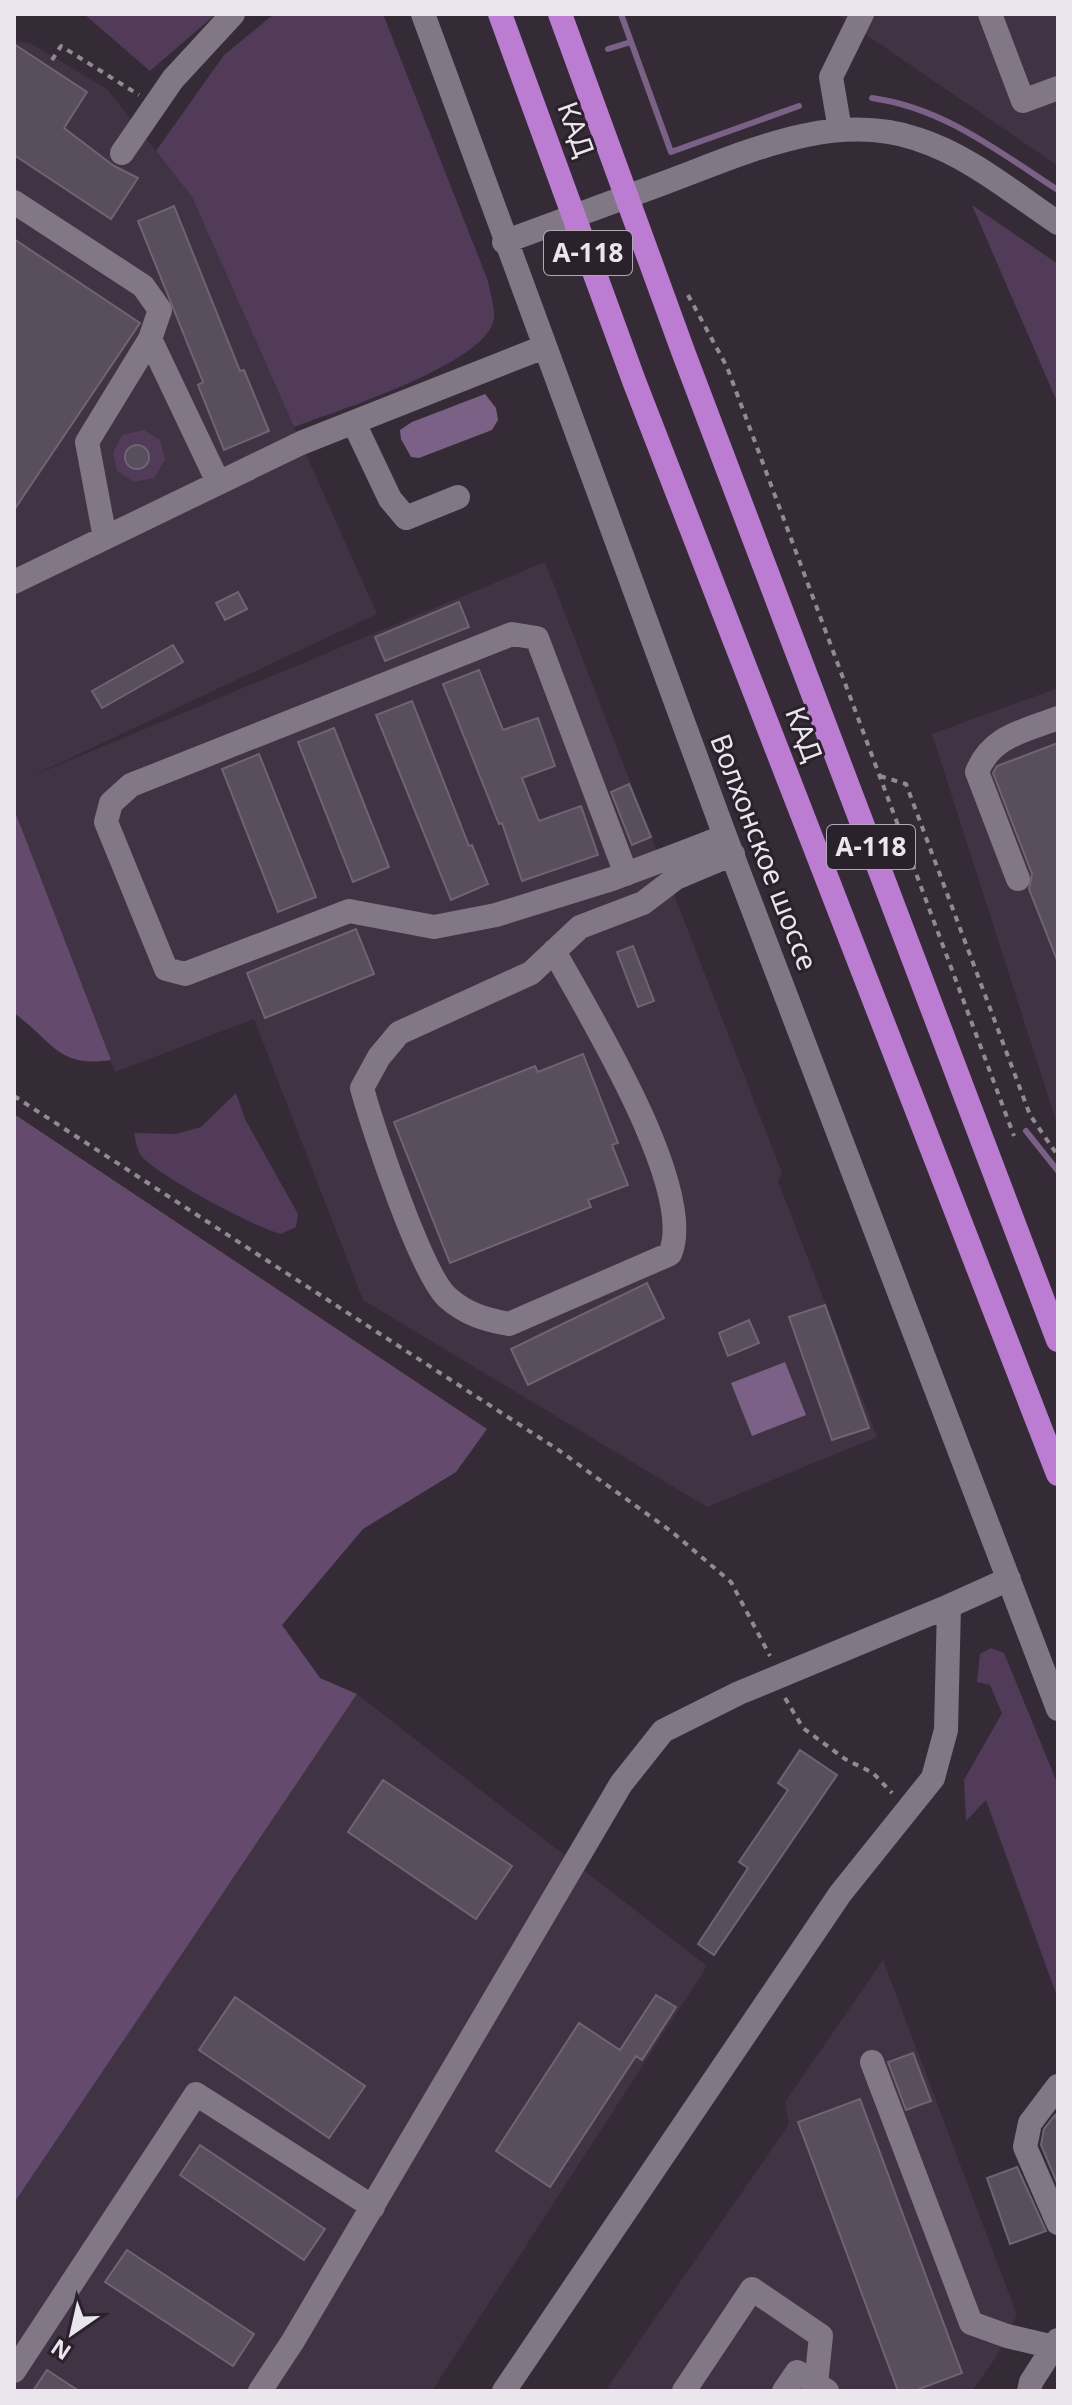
<svg xmlns="http://www.w3.org/2000/svg" width="1072" height="2405" viewBox="0 0 1072 2405" font-family="'Noto Sans',sans-serif">
<rect width="100%" height="100%" fill="#342b37"/>
<path fill="#403344" d="M836 14H1058V166L855 27Z
M14 41 30 43 107 89 192 197 377 614 32 776 545 562 782 1173 778 1181 877 1437 707 1507 363 1300 254 1019 115 1072 14 809Z
M1058 688V1127L932 734Z
M357 1694 707 1966 432 2391H14V2203Z
M883 1960 1017 2315 996 2357 972 2391H605L789 2124 785 2102Z"/>
<path fill="#513b59" fill-rule="evenodd" d="M84 14H216L150 71Z
M274 14H383L488 281C490 292 495 307 494 318 490 363 333 412 294 427L192 197 156 151 224 55Z
M972 205 1058 264V404Z
M144 430 160 440 165 460 154 478 134 482 117 471 113 453 122 435ZM135 445 144 447 149 454 148 463 141 468 131 467 126 459 127 450Z
M236 1093 245 1119 298 1214 296 1227 281 1234C251 1226 163 1178 142 1157 137 1151 136 1141 134 1133L176 1134 201 1127Z
M991 1648 1004 1653 1058 1785V1999L986 1800 966 1821 964 1780 1002 1713 990 1685 977 1682 980 1654Z"/>
<path fill="#644a6d" d="M14 809 111 1060C57 1068 54 1042 14 1013Z
M14 1114 487 1429 456 1472 363 1529 282 1625 320 1678 357 1694 14 2203Z"/>
<path fill="#7c6186" d="M485 394 496 408 498 420 492 430 419 458 411 457 401 439 400 430 412 422Z
M785 1362 806 1415 752 1436 731 1383Z"/>
<g fill="none" stroke-linecap="round" stroke-linejoin="round">
<path stroke="#7c6186" stroke-width="6" d="M621 14 671 152 799 106
M608 49 631 42
M872 98C944 108 999 152 1058 190
M1026 1131 1058 1171"/>
</g>
<path fill="#584e5c" stroke="#6e6472" stroke-width="2" d="M14 44 87 92 64 128 114 166 138 178 111 219 14 155Z
M174 206 240 371 244 370 269 431 224 450 198 385 203 382 138 221Z
M14 239 140 323 14 510Z
M125 457a12 12 0 1 1 24 0a12 12 0 1 1-24 0Z
M238 592 247 609 225 620 216 603Z
M459 602 469 627 385 661 375 637Z
M173 645 183 662 102 708 92 691Z
M479 670 503 730 538 718 555 766 522 778 539 821 581 806 598 855 522 881 502 823 499 824 443 684Z
M412 701 469 846 472 845 488 884 451 900 376 715Z
M334 728 389 867 353 882 298 742Z
M1058 743V960H1057L1029 889 1032 874 993 773 997 766Z
M259 754 316 897 278 912 222 769Z
M629 784 651 837 632 845 611 792Z
M356 929 374 974 265 1018 247 973Z
M633 946 654 1001 638 1007 617 952Z
M583 1054 618 1143 612 1145 628 1185 588 1200 591 1207 450 1263 394 1122 535 1066 538 1072Z
M647 1283 664 1318 528 1385 511 1349Z
M825 1305 869 1428 832 1440 789 1317Z
M749 1320 759 1343 728 1356 719 1333Z
M800 1750 837 1775 714 1955 698 1944 748 1868 739 1862 788 1790 778 1783Z
M383 1780 512 1866 476 1919 348 1832Z
M656 1995 676 2007 642 2060 636 2056 550 2187 496 2151 579 2023 620 2050Z
M235 1997 365 2086 329 2138 199 2050Z
M913 2053 931 2101 906 2110 888 2062Z
M860 2099 962 2373 914 2391H898L798 2122Z
M1055 2115 1058 2123V2185L1041 2145 1044 2129Z
M200 2145 325 2229 304 2260 180 2175Z
M1017 2167 1046 2231 1010 2244 987 2178Z
M127 2250 254 2334 233 2366 105 2282Z
M47 2370 79 2391H33Z"/>
<g fill="none" stroke-linecap="round" stroke-linejoin="round">
<path stroke="#918a94" stroke-width="4" stroke-dasharray="6 6" stroke-linecap="butt" d="M52 60 61 46 139 95
M688 295 727 367 1014 1136
M880 776 906 784 1030 1115 1058 1156
M14 1096 557 1449 672 1532 731 1582 770 1656
M785 1698 803 1728 845 1759 873 1773 892 1793"/>
<path stroke="#817785" stroke-width="24" d="M423 14 725 836 1058 1709
M990 14 1023 101 1058 88
M840 130 831 77 862 14
M122 153 173 79 233 14
M14 202 143 286 160 310 150 339
M504 242C557 222 611 203 664 183 743 154 832 110 917 139 968 155 1013 193 1058 223
M354 423 390 499 406 518 458 497
M105 538 87 442 150 339 218 482
M14 582 301 443 544 347
M626 874 537 638 512 634 131 785 111 803 106 822 166 969 185 974 349 911 434 927 496 915 612 879C650 865 688 851 725 836
M1018 879 977 772C991 736 1024 731 1058 718
M554 951C587 1011 698 1190 670 1254L509 1324C486 1320 466 1314 448 1298 422 1276 372 1126 362 1088L379 1057 399 1033 531 973 580 927 643 903 676 878 733 854
M872 2062 971 2323 1007 2336 1054 2347
M1058 2086 1030 2123 1025 2147 1058 2223
M14 2371 196 2094 373 2207
M260 2391 293 2341 621 1784 663 1731 739 1693 949 1606
M504 2391 840 1894 933 1778 946 1730 949 1606 1009 1579
M684 2391 752 2289 821 2336 816 2384
M784 2391 797 2372 827 2391
M1029 2391 1031 2382 1058 2340"/>
<path stroke="#bb7cd1" stroke-width="24" d="M500 14 634 381 1058 1474
M560 14 684 354 1058 1340"/>
</g>
<g text-anchor="middle" stroke-width="6" stroke-linejoin="round" paint-order="stroke">
<g fill="#2a212d" stroke="#b1aab3" stroke-width="2">
<rect x="544" y="231" width="88" height="44" rx="6"/>
<rect x="827" y="825" width="88" height="44" rx="6"/>
</g>
<g font-size="26" font-weight="bold" fill="#ebe5ed">
<text x="588" y="262">А-118</text>
<text x="871" y="856">А-118</text>
</g>
<g font-size="28" fill="#ebe5ed" stroke="#2a212d">
<text transform="translate(576 129) rotate(70)" y="10">КАД</text>
<text transform="translate(804 734) rotate(69)" y="10">КАД</text>
<text transform="translate(764 852) rotate(69)" y="10">Волхонское шоссе</text>
</g>
</g>
<rect width="1072" height="2405" fill="none" stroke="#ebe5ed" stroke-width="32"/>
<g transform="translate(72 2333) rotate(214)" stroke="#2a212d" stroke-width="6" paint-order="stroke">
<path d="M0-6L14 30L0 20L-14 30Z" fill="#ebe5ed"/>
<text y="-12" font-size="22" font-weight="bold" text-anchor="middle" fill="#ebe5ed">N</text>
</g>
</svg>
